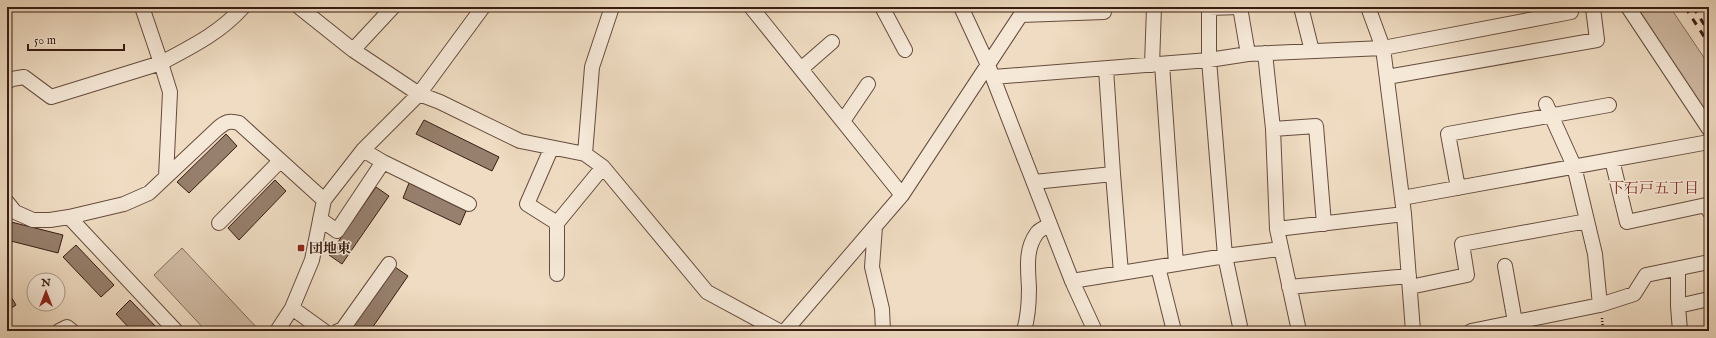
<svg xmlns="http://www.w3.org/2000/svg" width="1716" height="338" viewBox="0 0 1716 338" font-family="'IM FELL English','Noto Serif JP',serif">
<rect width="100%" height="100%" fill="#efdcc2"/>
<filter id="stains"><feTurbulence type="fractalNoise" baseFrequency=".005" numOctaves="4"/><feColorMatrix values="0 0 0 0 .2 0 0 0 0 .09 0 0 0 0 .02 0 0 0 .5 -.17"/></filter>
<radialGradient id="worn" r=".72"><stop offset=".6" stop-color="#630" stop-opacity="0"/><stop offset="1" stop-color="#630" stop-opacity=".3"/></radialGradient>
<path fill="#d0bba4" stroke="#846c5b" d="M1631 7H1670L1709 65V130Z
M182 248 259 330 258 331H206L154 275Z"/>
<path fill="#97806e" stroke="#381c12" d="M424 120 499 157 492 171 416 134Z
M226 134 237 146 189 193 177 182Z
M275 180 286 191 239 240 228 228Z
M409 183 466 211 460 225 403 198Z
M376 187 389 196 342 264 329 255Z
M7 221 63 235 58 253 7 240Z
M76 245 114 285 101 297 63 257Z
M395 267 408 276 370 331H350Z
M7 290 16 305 7 311Z
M130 300 160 331H132L116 314Z"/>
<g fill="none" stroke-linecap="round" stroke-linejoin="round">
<g stroke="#664c3e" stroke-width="16">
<path id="minor" d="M299 7 353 50 419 94 440 102 520 141 585 154 603 167 707 292 779 331
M751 7 902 195
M882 7 905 50
M961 7 988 65 1072 281 1095 331
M1301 7 1312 51
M1368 7 1383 48 1404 214 1413 331
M1628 7 1709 129
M1021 15 1104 12
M353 50 393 7
M1265 53 1273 129 1277 229 1299 331
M1162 64 1176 264
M1152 65 1154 7
M801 69 832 42
M993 77 1209 60 1248 54 1383 48 1571 12
M1387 77 1597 40 1593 8
M7 82 12 79 24 77 51 97 161 63 142 7
M1546 104 1574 166 1595 254 1600 305
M843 121 868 84
M1273 129 1316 126 1324 224
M551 149 527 204 557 223 603 167
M585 154 592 67 612 7
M1612 160 1627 222 1706 205 1709 211
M383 162 469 204
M1113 174 1121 273
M166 177 170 92 161 63C191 47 220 33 243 7
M1034 182 1113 174 1106 69
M1458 188 1448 134 1609 105
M1402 198 1709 142
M7 202 15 212 33 220H50L69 217 124 204 149 193 217 129C225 122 229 120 239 123L324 200
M69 217 176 331
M320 219 337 231 383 162 363 150
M219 223 280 161
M557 223V274
M875 227 872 267 882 309 883 331
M1277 229 1404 214
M1505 266 1515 322
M1158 267 1174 331
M1678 269V306L1680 331
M1072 281 1225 256 1280 249
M1289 287 1409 276
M1410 287 1467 275 1462 244 1587 221
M1678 306 1709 299
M292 308 324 331
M59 331 67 327 72 331
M277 331 292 308 312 260 324 200 363 150 419 94 483 7
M338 331 342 330 389 264
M785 331 902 195 1026 7
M1024 331C1028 317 1029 302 1029 288 1028 269 1025 249 1037 233 1040 229 1046 227 1050 225
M1241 331 1225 256 1209 60V8L1240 7 1248 54
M1471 331 1600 305 1634 294 1646 275 1709 262"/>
</g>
<path stroke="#381c12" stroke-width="2.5" stroke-dasharray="1 2" stroke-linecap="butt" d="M1602 318 1603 331"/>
<use href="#minor" stroke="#f5e8d7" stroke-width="14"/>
<path stroke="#381c12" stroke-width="3" stroke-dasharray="7 7" stroke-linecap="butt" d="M1685 7 1709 44
M1693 7 1709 32"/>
</g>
<rect fill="#8f2418" stroke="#f5e8d7" stroke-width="1.5" x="297" y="244" width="8" height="8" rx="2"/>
<g text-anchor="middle" stroke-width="3" stroke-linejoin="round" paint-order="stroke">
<g font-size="14" font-weight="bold" fill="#381c12" stroke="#f5e8d7" text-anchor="start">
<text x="309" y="253">団地東</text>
</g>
<g font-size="15" fill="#7a1f14" stroke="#f5e8d7">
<text x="1654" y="193">下石戸五丁目</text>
</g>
</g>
<rect width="1716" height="338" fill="none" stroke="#efdcc2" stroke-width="24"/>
<rect x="8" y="8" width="1700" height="322" fill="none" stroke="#381c12" stroke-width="2"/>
<rect x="12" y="12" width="1692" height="314" fill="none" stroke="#381c12"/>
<g transform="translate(46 292)"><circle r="19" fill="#f5e8d7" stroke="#a99688"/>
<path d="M0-3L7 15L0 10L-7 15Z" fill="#8f2418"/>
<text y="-6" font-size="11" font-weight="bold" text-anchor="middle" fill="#381c12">N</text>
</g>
<path d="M28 44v6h96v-6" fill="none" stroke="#381c12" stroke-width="2"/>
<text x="34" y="44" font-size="12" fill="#381c12" stroke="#f5e8d7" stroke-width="3" paint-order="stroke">50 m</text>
<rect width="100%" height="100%" filter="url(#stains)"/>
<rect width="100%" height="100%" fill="url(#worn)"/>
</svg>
